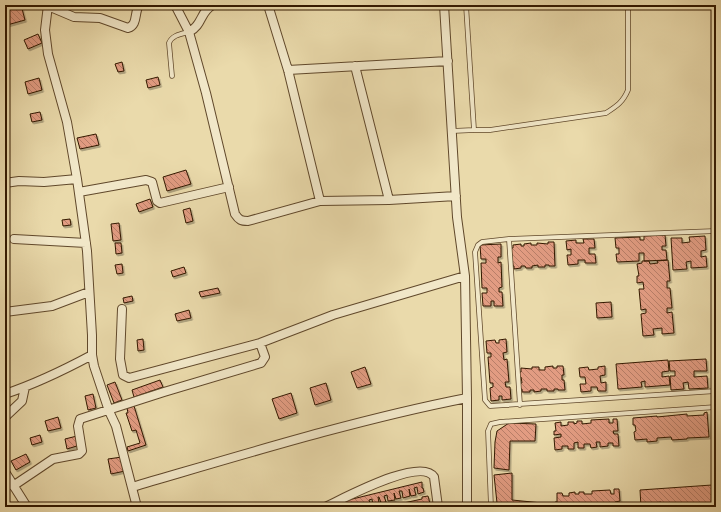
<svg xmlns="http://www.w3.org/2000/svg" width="721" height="512" viewBox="0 0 721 512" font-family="Alegreya,serif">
<defs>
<pattern id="building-back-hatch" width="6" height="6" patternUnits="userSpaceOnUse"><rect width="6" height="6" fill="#e29c82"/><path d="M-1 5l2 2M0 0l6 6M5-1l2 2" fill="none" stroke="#b87e68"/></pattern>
<filter id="shadow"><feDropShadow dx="1.5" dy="2" stdDeviation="0" flood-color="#0004"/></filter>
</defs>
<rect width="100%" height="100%" fill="#eadaab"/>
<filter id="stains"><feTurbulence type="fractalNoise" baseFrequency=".005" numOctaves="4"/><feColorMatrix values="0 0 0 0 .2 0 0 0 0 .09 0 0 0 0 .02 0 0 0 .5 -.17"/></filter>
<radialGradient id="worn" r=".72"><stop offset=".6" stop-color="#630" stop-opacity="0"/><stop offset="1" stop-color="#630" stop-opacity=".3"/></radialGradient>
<path fill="url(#building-back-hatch)" stroke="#321800" filter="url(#shadow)" d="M9 5H13V7L21 5 25 20 7 25 5 19V6Z
M38 34 42 43 28 49 24 40Z
M122 62 124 71 118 72 115 64Z
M158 77 160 85 148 88 146 80Z
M39 78 42 90 28 94 25 82Z
M40 112 42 120 32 122 30 114Z
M96 134 99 145 80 149 77 138Z
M186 170 191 184 167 191 163 177Z
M150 199 153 207 139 212 136 204Z
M190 208 193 221 186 223 183 210Z
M70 219 71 225 63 226 62 220Z
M119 223 121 240 113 241 111 224Z
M665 235 666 246H662V250H666L667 260 644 261V253H639V261L617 262 616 254H619V248H616L615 238 640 237V240H644V236Z
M705 236 706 250 701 251V257L706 256 707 267 691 268V261L686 262 687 269 673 270 671 238H682V243L690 242 689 237Z
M583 239H594L595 248H589V254H595L596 263H585V260H578V264L568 265 567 255H571V249L567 250 566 241 576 240V243H584Z
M548 242H554L555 266H549V265H545V267H538V265L532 266V268H526L525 266H521V268L514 269V266H513L511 248H513V245L521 244V246H524V244L531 243V245H537V243L548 244Z
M115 243H121L122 253 116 254Z
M501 244V257H498V263L501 262 502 287 499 288V292H502L503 306H494V301H491V306H483L482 293H487V288H482L481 263H486V259H481L480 245Z
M668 260 670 281H667V288H670L672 308H667V313L672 312 674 333 662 334V328L653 329 654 335 643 336 641 314 646 313V309L641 310 639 289H644L643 282 637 283V276H639L637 264 642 263V261H649L650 264 658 263 657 261Z
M122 264 123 273 117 274 115 265Z
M184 267 186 273 173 277 171 271Z
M218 288 220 293 201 297 199 292Z
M132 296 133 301 124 303 123 298Z
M611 302 612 317 597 318 596 303Z
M189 310 191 318 177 321 175 314Z
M143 339 144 350 138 351 137 340Z
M506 339 507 352 503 353 504 360 507 359 509 382H505L506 387H510L511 399 502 400V396H499V400L491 401 490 388 493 387V383H490L488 357H491V353H487L486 341 495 340 496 343H499V340Z
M706 359 707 371H694V377L707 376 708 388 689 389 688 382 683 383 684 389 671 390 670 376H675V371H670L669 361Z
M668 360 669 371 662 372V377L669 376 670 385 645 387V381L641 382 642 387 618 389 616 364Z
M553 366V368H557V366H563L564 375H562V380H564L565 390H558V389H554V391H547V389H541V391L534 392V390H530V392H522V389H520L519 383H522L521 377H519V372H521V368L532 369V367H539V370H545V367Z
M605 366V375L600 376 601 383 606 382V391H598L597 387H591V391L581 392 580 384H586L585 377H580L579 368 588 367 589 370 598 369V367Z
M365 367 371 384 357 388 351 372Z
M160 380 163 387 134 397 132 390Z
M115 382 122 400 114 403 107 385Z
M326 383 331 400 315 405 310 388Z
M291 393 297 413 279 419 272 399Z
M93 394 96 408 88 410 85 396Z
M134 406 146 445 128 451 127 447 140 443 136 430 132 431 126 413H128L127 408Z
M707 412 709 437 687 438V439L672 440 671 437 657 438V441L647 442V439L635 440 634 432 636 431 635 425H633V418L657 416V417L687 414V416L704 415V413Z
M58 417 61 428 48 431 45 421Z
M609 419V423H613V419H617L618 431H613L614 434H618L619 446H613V443H608V446L600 447V442H596L597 447 591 448 590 444H584V448H578V442L574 443V449H568V446H562V449L555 450 554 438 561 437V434L554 435V431H556L555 423 561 422V426L568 425V422H574V424L577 423V421H582V424L591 423V420Z
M509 423 536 424 535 441H510L509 470 494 468 495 442 497 431Z
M40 435 42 442 32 445 30 438Z
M77 436 80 445 67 449 65 439Z
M26 454 30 462 16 470 11 461Z
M122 457 125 471 111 474 108 459Z
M512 473V500L542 503 543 507H500L497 503 494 475Z
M422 482V488H423L424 492 418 494 417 487 414 488 416 495 411 496 409 489 410 496 403 498 402 491H399L401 498 396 499 394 493 395 500 388 501 387 495 384 496 386 502 381 503 379 497H378L379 503 373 505 372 499 369 500 371 506 366 507 364 502 365 507H358L357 503H354L355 507H350L349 505V507H337L336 503Z
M712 485 714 507H698V504H692V507H662L661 502 654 503V507H641L640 490Z
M614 489H619L620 501 615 502V505H620V507H563V505H556L555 502H557V493H562L563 496H569V493L575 492V494H579V492H584V494H592V491L610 490 611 494H614Z
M428 496 431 507H385L422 499V497Z"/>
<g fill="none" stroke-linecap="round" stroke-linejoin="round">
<g stroke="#60482b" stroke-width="5.5">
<path id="lane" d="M466 5 474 130H490L606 113C617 106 623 102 628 90V5
M172 76 169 43C172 35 181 34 189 32
M452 131 474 130
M716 231 509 239 482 242 478 245 475 252 485 400 490 406 716 391
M509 239 520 405
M491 507 488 431 491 424 500 422 716 407"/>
</g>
<g stroke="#60482b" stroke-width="10">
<path id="street" d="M48 5 45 30 48 54 67 122 77 179 87 251 92 335V355L94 366 109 411 116 426 137 507
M175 5 189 32 206 93 235 214C239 220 241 221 248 221L320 201 389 200 456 196
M268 5 288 70 320 201
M48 6 74 17 100 18 128 28C138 25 134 13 139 5
M189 32C203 25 200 11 213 5
M355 66 389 200
M288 70 448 61
M5 183 19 181 44 182 77 179
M79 192 146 180 152 182 157 201 160 203 229 187
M14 239 86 243
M465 276 467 398
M122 309 120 359 123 375 129 378 260 343 333 315 465 276 457 217 444 5
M5 312 52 306 89 292
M5 394C35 384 64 370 92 355
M5 417 22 401 25 387
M5 472 27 507
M13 486 53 459 79 454 82 451 78 426 80 419 164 392 261 363 265 357 260 343
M132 487C242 455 355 420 467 398V507
M325 507C343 499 421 456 434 477L438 507"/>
</g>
<use href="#lane" stroke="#f1e7c8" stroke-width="4"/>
<use href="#street" stroke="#f1e7c8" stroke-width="8"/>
</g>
<rect width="721" height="512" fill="none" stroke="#eadaab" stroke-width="20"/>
<rect x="6" y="6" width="709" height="500" fill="none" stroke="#321800" stroke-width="2"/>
<rect x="10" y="10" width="701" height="492" fill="none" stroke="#321800"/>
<rect width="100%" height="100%" filter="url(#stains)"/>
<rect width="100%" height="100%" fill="url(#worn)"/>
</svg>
